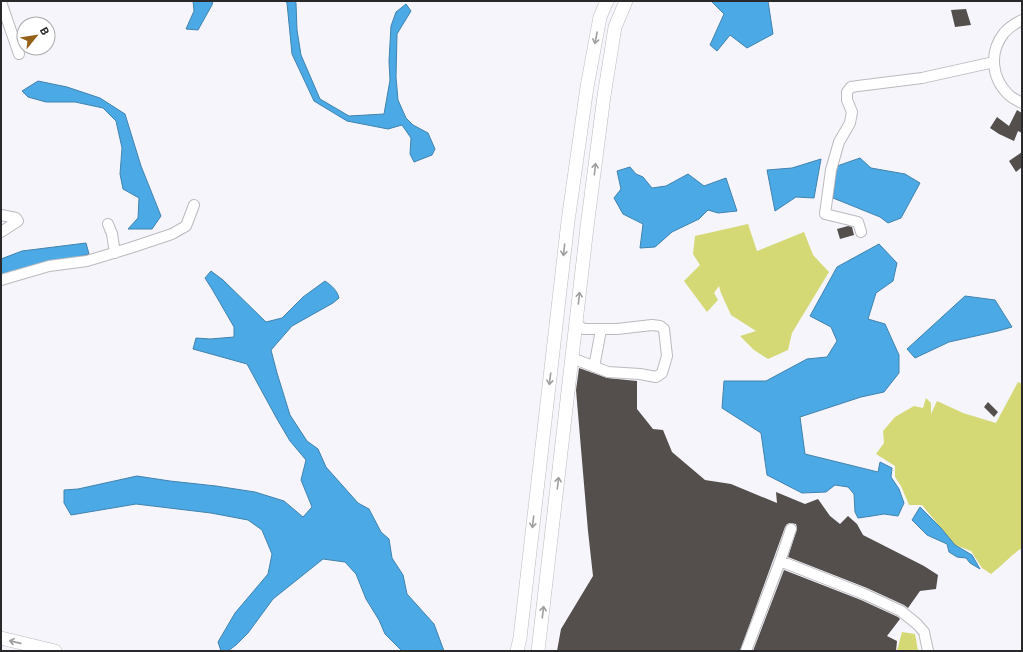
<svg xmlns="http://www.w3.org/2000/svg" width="1023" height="652" viewBox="0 0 1023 652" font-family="Roboto,sans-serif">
<rect width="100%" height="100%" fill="#f5f5fb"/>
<path fill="#d4d976" d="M748 224 757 251 804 232 813 255 829 272 792 333 788 350 768 359 754 350 740 336 756 331 731 315 721 293 719 286 714 293 718 300 707 312 684 281 700 265 693 254 695 236Z
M1018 382 1022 384V548C1011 555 1002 566 991 574L982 568 971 551 955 545 922 505H909L901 486 895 477V466L876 454 884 443 883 431 895 417 914 406 923 408 926 398 931 403V414L937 401 963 413 996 423Z
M902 632 915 634 918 651H897Z"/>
<path fill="#4ba9e6" stroke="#4183ae" d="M193 1H213L212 5 198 30 186 29 194 11Z
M285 1H295L296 3 297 30 301 55 320 99 349 116 384 114 390 80 389 61 391 26 396 12 406 4 411 11 397 34 396 77 398 100 406 118 413 125 428 133 435 149 432 155 414 162 410 154 411 138 402 125 388 129 347 121 314 101 292 54 287 3Z
M711 1H768L773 34 747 48 730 35 717 51 710 45 724 14Z
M38 81 67 87 100 98 125 114 141 166 161 216 152 229H128L138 218 139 198 123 189 120 174 122 148 116 121 103 108 75 102H46L28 97 22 91Z
M860 158 871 168 905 174 920 183 901 218 888 223 880 217 833 198 837 166Z
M821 159 814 198 796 197 775 211 767 170 792 168Z
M630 167 636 174 643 177 652 188 666 186 688 174 704 186 726 178 737 211 718 213 708 210 699 219 672 232 655 247 640 248 643 224 623 214 614 198 621 189 617 171Z
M86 243 89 254 1 277V259L22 251Z
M879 244 897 263 893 281 876 293 868 319 885 324 899 355V373L884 392 861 397 800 417 805 454 878 472 880 462 892 468 891 477 899 489 904 503 898 516 884 514 872 516 858 518 855 512 854 494 848 487 835 485 826 492 802 493 767 475 761 433 722 408 724 381H766L807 359 827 357 837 341 831 327 810 316 837 267Z
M211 271 223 280 266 322 282 318 303 297 325 281C332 286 337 290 339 298L333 303 292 326 271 350 277 373 290 415 307 441 318 449 326 467 358 503 369 509 381 532 389 539 392 558 403 575 407 594 434 624 444 651H402L385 634 379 620 366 599 356 574 345 562 323 559 273 599 248 633 236 645 228 651H221L218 642 235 613 268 574 272 554 262 530 248 520 211 513 136 504 71 515 64 503V490L78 489 137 476 170 481 216 486 255 492 284 501 303 517 312 507 301 480 306 460 290 441 277 419 247 364 193 349 196 338 210 339 234 337V327L212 289 205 278Z
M965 296 995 300 1012 327 998 331 949 342 915 358 907 349Z
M920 507 941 528 955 545 972 555 980 569 970 563 966 558 957 557 949 552 947 544 927 535 912 520Z"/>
<path fill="#544f4d" d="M966 9 971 25 955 27 951 10Z
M1017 110 1022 113V133L1018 131 1014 141 999 134 990 128 997 117 1009 126Z
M1022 152V167L1016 172 1009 161Z
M848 226 852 227 854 235 840 239 837 229Z
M579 368 607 378 637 381V409L653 429 663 430 672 452 705 480 731 484 777 503 776 492 805 504 818 499 830 516 840 524 848 516 857 524 863 535 924 566 938 575 936 589 920 591 908 608 904 605 867 588 788 557 797 528 796 524 790 523 787 524 785 527 740 651H557L561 629 593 576 588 531 576 390Z
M988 402 998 412 994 417 984 407Z
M784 570 861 600 898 617 900 619 887 636 897 641 896 651H753Z"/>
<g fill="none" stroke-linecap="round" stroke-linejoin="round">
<g stroke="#bababf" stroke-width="12">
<path id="minor" d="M1 2 19 54
M1022 20C1016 23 1009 27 1004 33 989 52 991 78 1009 95 1012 98 1018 101 1022 103
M1 215 16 218 18 221 1 232
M108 224 112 234 115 253
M861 232 858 222 825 214 831 170 839 142 850 123 852 112 847 100V92L851 87 858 86 922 78 994 62
M1 280 49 266 87 261 130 248 172 234 186 226 194 205
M572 358 608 372 640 374 656 377 662 373 667 356 664 329 660 326 652 325 617 329H584L576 324
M594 367 601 330
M780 561 864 594 901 611 917 624 924 632 928 651
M746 651 779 564 791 529"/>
</g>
<g stroke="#bababf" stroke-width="14">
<path id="major" d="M1 638 55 651
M517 651 520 638 568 221 587 87 600 17 607 1
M538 651 587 227 604 96 615 27 626 1"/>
</g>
<use href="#minor" stroke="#fff" stroke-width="10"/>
<use href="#major" stroke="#fff" stroke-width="13"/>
</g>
<defs><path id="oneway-shaft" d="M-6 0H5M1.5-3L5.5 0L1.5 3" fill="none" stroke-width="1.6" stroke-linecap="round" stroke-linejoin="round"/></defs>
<g stroke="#9f9fa0">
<use href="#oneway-shaft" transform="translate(596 38) rotate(101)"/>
<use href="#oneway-shaft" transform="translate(595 169) rotate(-83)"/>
<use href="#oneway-shaft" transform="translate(564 250) rotate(97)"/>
<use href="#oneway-shaft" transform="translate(579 298) rotate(-84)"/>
<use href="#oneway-shaft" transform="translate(550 379) rotate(97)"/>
<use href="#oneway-shaft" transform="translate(558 483) rotate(-83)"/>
<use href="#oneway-shaft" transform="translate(533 522) rotate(97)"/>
<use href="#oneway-shaft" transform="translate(543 612) rotate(-83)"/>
<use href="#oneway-shaft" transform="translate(15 642) rotate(-167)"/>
</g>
<rect width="1023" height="652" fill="none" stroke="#29292b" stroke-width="4"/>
<g transform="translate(36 36) rotate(60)"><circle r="19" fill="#ffffff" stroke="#a9a9aa"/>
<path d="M0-3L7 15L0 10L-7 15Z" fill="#956017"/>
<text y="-6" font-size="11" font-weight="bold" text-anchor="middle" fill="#29292b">B</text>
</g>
</svg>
